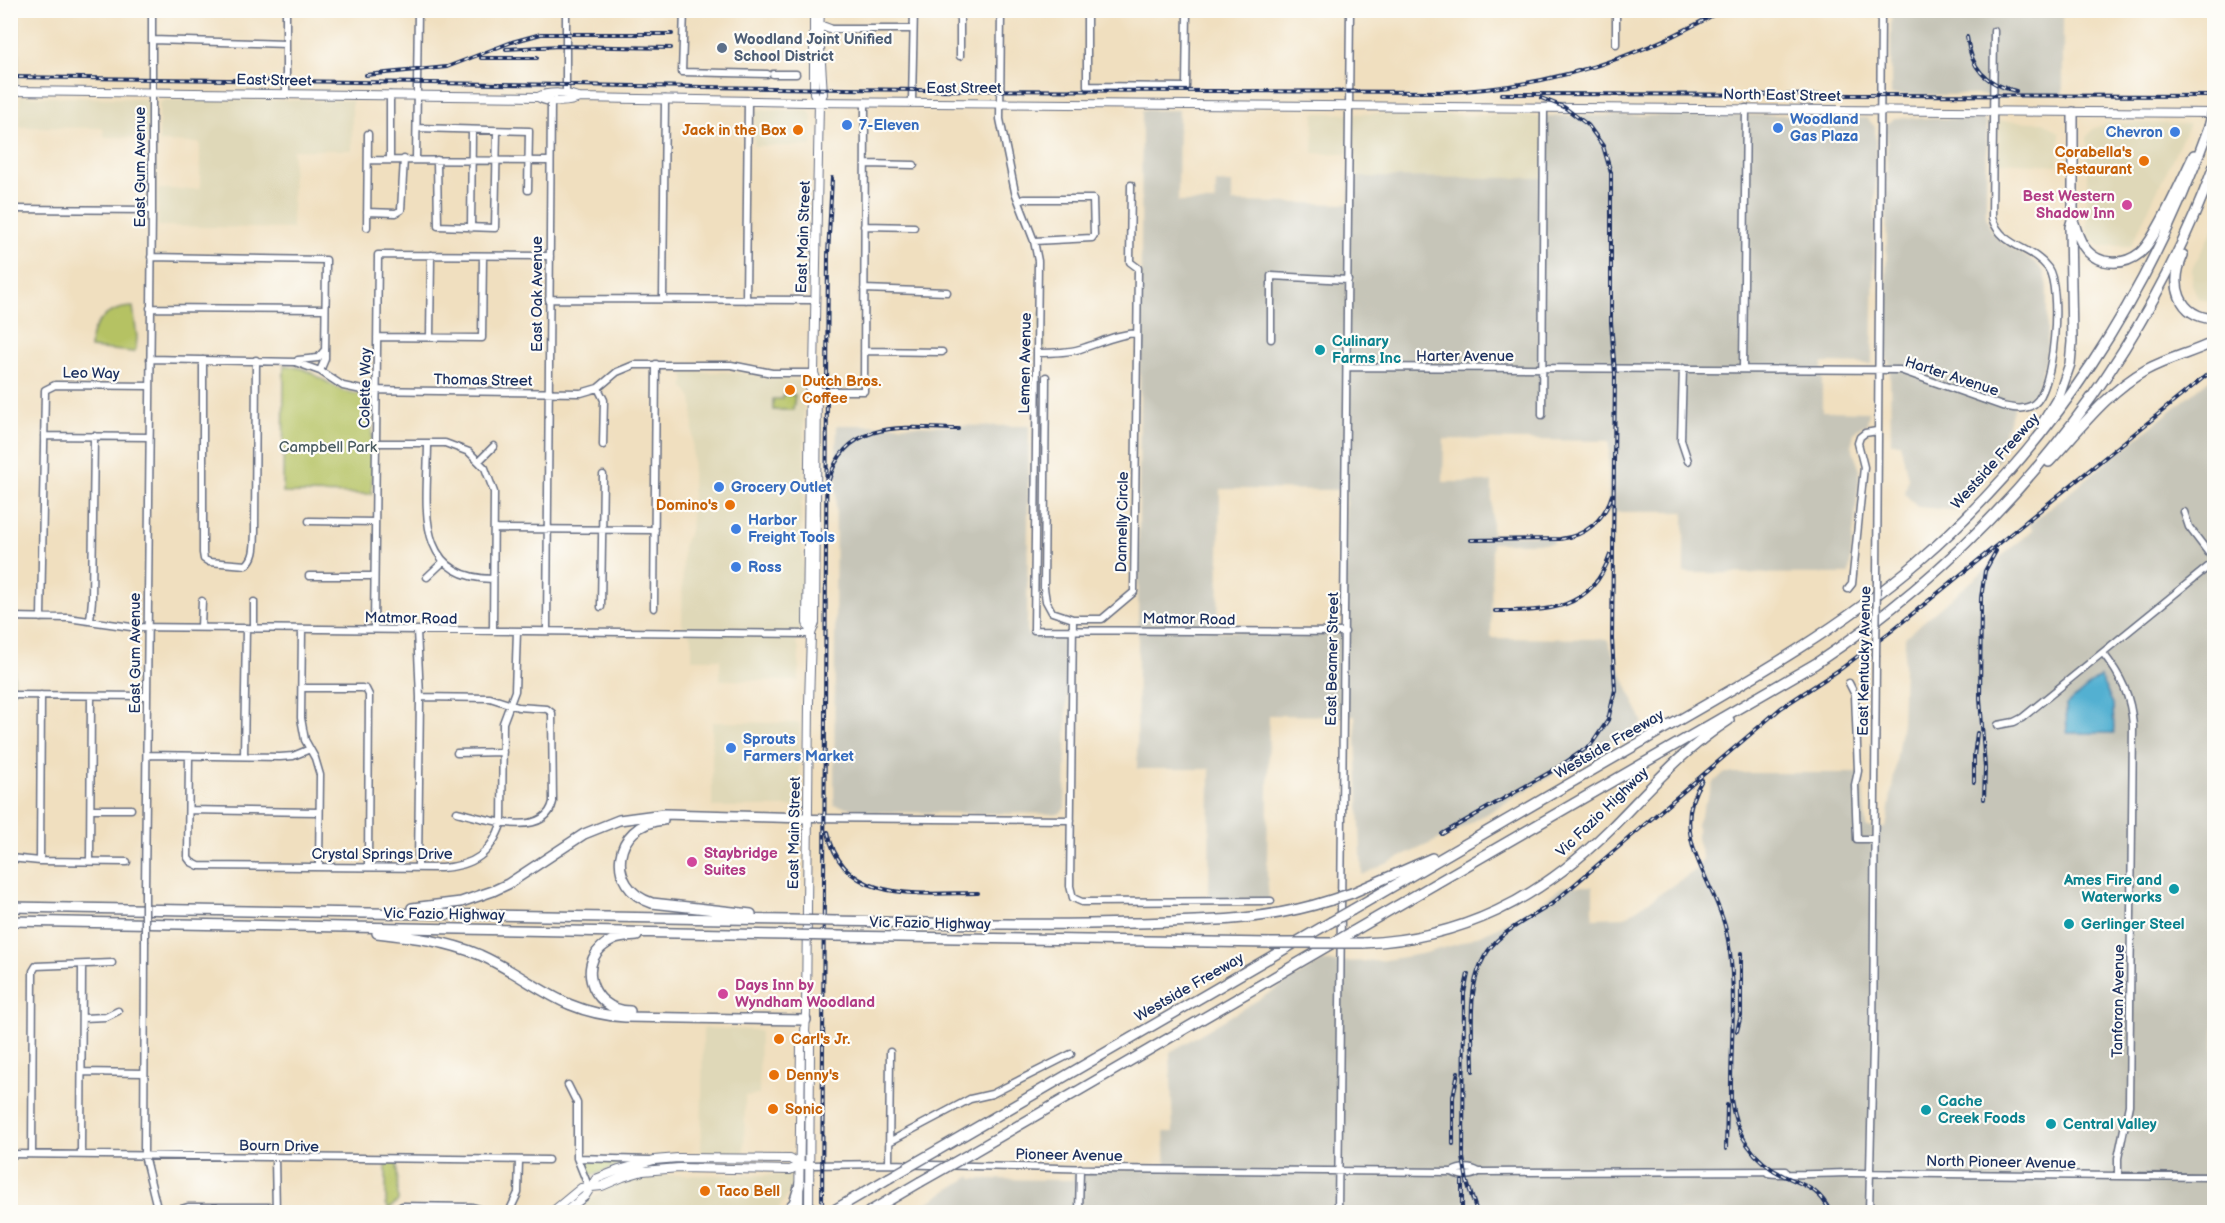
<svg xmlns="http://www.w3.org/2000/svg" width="2225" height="1223" viewBox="0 0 2225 1223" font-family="'Balsamiq Sans',sans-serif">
<rect width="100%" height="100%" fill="#fdfcf7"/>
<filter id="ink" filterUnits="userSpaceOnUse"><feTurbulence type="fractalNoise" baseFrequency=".0167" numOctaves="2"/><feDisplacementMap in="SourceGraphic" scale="12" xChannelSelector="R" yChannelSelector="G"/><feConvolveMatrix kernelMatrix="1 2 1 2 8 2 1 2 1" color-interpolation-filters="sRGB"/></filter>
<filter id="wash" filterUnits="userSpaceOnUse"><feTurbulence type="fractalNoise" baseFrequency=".008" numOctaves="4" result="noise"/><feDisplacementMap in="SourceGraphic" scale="24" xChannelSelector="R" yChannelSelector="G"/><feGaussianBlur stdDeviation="1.35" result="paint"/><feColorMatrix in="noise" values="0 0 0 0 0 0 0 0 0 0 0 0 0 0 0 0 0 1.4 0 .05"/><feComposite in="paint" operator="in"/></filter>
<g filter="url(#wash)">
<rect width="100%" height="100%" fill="#f0dfbf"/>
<path fill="#dfd8b8" d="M20 96 145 99 149 106 148 138 104 137 103 128 19 127Z
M165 100H352V150H293L292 229 158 226V189H200V143L159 142V103Z
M755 110H808L812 116V146H754Z
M1314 113 1545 116 1544 178 1349 177V154L1313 153Z
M1999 121 2044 122 2060 133 2058 165 1999 162Z
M2108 123 2189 124 2131 246H2100L2092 240 2087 229V137L2092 129Z
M2214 228V304L2198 298 2192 284V268Z
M684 372H733L772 379 801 380 804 382V499L801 502V536L803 561 802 622 796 643 799 648V681L720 680V659H692V638L682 624 683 546 690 531 692 508 693 406 692 399 684 387Z
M712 722 800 723 799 807H712Z
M703 1028 760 1030 759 1095 745 1096 744 1155H701Z
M656 1175H789L795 1183 777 1212H572L616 1182Z"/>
<path fill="#c6c5b8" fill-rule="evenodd" d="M1891 11H2063V95H1891Z
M11 19H20L19 86H11Z
M1142 110H1179L1178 202H1215L1216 183H1232V202L1349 204V177L1543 178 1545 116 1785 115 1813 118H1867L1875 127 1876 158 1872 364 1822 363V411L1869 412 1867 424 1859 427 1854 433 1851 446 1860 470 1849 574 1684 573V512H1608L1609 441 1444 439 1443 482H1492V535H1553V543H1492L1491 638 1607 639 1643 723 1453 833 1362 875 1355 716 1269 715 1267 873 1269 901H1209L1210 769H1137ZM1220 489 1346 490 1344 632 1218 631Z
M1893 118 1983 119 1987 124 1986 216 1991 231 2000 241 2036 263 2044 272 2047 287V348L2045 361 2037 388 2029 398 2016 403 1997 453 2002 457 1953 510 1917 507 1905 494 1908 478 1900 443H1891L1890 364 1886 357 1887 125Z
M2214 376V1212H912L971 1176 973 1179 1073 1180V1169H1166L1164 1132H1173L1170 1052 1322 962 1380 961 1421 954 1458 944 1494 929 1535 907 1563 886H1593V918L1625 917 1696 870 1703 859 1697 839V824L1713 783 1724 773H1862L1866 827 1886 828 1902 722 1905 637 2033 530 2029 525Z
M837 425 1029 426 1027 635 1064 636 1068 642 1065 808 1059 814 873 812 834 805 836 466 839 460 836 458Z"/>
<path fill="#b5c264" stroke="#687861" stroke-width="1.5" d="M133 307 137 337 136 349 133 352 90 348C90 323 109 307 133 307Z
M1045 311 1044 349 1041 346V312Z
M284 365 304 369 343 391 372 397V494L283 493Z
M783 394 795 395 793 410H773V399H782Z
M11 622H15L14 691H11Z
M587 1161H624L625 1163 594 1175 589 1173 585 1164Z
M386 1163H397L398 1201 389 1209 386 1204Z"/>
<path fill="#53b0d1" stroke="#377098" stroke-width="1.5" d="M2100 677 2113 704 2114 733H2067L2066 705Z"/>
</g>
<g filter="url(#ink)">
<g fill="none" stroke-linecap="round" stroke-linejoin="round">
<g stroke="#666d80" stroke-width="9">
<path id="minor" d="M684 10 682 72 767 74
M960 10V56
M1001 10 1000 119 1015 192 1034 241 1038 261 1034 630 1345 632
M1087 10V86L1186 87 1187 10
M830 29H913
M152 40 286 44
M1616 44V10
M773 74H796
M286 94V10
M566 95V10
M912 101 914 10
M417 128 529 131 528 190
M390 159V95
M368 160 550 161
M416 160 418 10
M437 160 438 226 495 228 497 131
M865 164 914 165
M1019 201 1024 199H1093L1094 235 1092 238 1034 241
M10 209 152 210
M367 212 396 213 401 210 404 159
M864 226 914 227
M367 227 368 134
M471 228 472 131
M151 257 326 260 325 359 320 371
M864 289 947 292
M549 299 814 300
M663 299 665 99
M746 300 748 101
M150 308 325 309
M377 337 482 338 483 256
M430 337 431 255
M1271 339V276L1348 280
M864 351 942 352
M1037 353C1051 353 1066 353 1080 349 1100 343 1117 334 1137 333
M150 359 295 362 320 371 343 386 362 390 581 393 598 388 617 372 634 365H731L772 373H814
M203 360V553L204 559 209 562 246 565C256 557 254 544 255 532L256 360
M298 360 318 358 324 351
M1347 367 1900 370 2002 406C2013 408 2024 411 2034 404 2055 389 2062 288 2048 268 2032 246 2002 248 1992 218L1994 31
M1683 368 1681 440 1688 461
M1743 368 1746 108
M1046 377 1044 588 1046 601 1052 612 1073 619H1102L1134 592 1138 268 1130 262 1131 185
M598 388 604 400 603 445
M817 391H864L865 102
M1542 415 1544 107
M44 436 149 437
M376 443H445L469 452 485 468 494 492 493 630
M428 443C428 501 411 578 493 579
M479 461 494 446
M2184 512 2189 527 2214 560
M309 521 375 522
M494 529 655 530
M309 576H374
M427 577 444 561
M1877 580 1881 10
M1848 589 1852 584 1864 467 1858 443 1860 437 1865 433 1877 431
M601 607 603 475
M654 608 656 364
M10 617 68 618 131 627 811 634
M41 618 45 390 55 385 150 386
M1073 619 1070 886 1073 898 1082 902 1271 901
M90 621 92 600 94 436
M201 627 202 601
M254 628V602
M302 629 301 718 305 740 315 758 320 775 319 866
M374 629 378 255 550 256
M417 630 420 697 418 866
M547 631 551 100
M2103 653C2121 676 2131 696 2133 726L2129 1105 2118 1158V1176
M1849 683 1855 695 1858 771 1855 785 1857 839H1874
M302 688H362L366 689 369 695 368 866
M10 695 147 696
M420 697 490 698 518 707 547 709 552 713 553 802C545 840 482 818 457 812
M1998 725 2014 722 2022 718 2214 562
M457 753 503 752
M147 755 280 757 293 756 310 749
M189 756 188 858 191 862 199 866 441 868C474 866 491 854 502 822L503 723 515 691 517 631
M244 756 246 628
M91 809H131
M189 810 319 812
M807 818 1071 820
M10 858 40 861 127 862
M40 861 41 695
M90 861 91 696
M145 891 152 210V10
M145 942 144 1155 158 1212
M83 1018 106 1017 118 1011
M82 1072 144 1073
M568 1085 577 1103V1158L589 1188
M889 1142 970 1099 992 1094 1071 1054
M10 1154 548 1160
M32 1154 33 971 36 966 112 963
M81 1154 82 965
M275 1158 276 1212
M577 1158 650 1160
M889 1164 890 1052
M810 1165 889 1164 1098 1169 1452 1172C1461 1177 1470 1177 1479 1172
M1452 1172C1461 1167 1470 1167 1479 1172L1785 1171
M1768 1173C1774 1176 1837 1173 1849 1173 1971 1174 2093 1175 2214 1177
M178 1210 188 1207H276
M392 1212 402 1206 472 1207 491 1212
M509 1212 518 1193 519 1161
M1079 1212 1080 1168
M1338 1212 1350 10
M1869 1212 1873 1045 1876 656"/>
</g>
<g stroke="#666d80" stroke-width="10">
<path id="major" d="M814 10V93L819 102
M819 23 822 26 830 29
M10 91 538 97C547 103 570 103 579 98L808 102 2214 113
M538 97C547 92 570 92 579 98
M811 634 807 623 810 382 814 373
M805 1033 810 1044 809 1212
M552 1212 581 1188 602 1186 623 1177 643 1171 679 1168 790 1170 800 1165H810
M565 1212 585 1196 596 1179 619 1170 654 1160 678 1158 790 1159 800 1165
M799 1212 801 1043 805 1033 806 1013 809 703 811 634 815 623 817 382 814 373 819 102 823 94 819 32 820 10"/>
</g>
<g stroke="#666d80" stroke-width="12">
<path id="highway" d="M2074 223C2079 240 2085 256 2104 261 2117 264 2130 261 2140 253 2156 239 2183 177 2194 155
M2183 255C2170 284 2177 316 2214 319
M2042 424 2059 396 2070 364 2072 342 2070 227 2073 217V112
M2049 462C2079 430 2107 392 2146 370 2168 358 2192 353 2214 342
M663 820C613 824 604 887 652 903L751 914
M1352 893 1432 858
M10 907 789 920
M412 908 461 902 493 891 508 884 584 834 619 820 664 814 807 818
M1352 910C1451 853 1549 795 1648 738 1742 684 1836 632 1919 561 2053 445 2150 294 2209 127
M10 921 788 935
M836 921C935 923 1034 926 1133 923 1203 921 1263 922 1331 900
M1352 932 1815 664C1996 544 2139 370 2214 166
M377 933C412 937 447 941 480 955 535 980 559 1013 625 1017L806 1020
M836 936 1270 943
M1363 943C1462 939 1539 899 1609 830 1648 791 1682 750 1729 720
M630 1011C589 1010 574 957 613 940 620 937 629 937 637 936
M938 1150 1331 922
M973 1152 1331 944
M785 1212 794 1203 800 1184
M794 1212H801
M831 1212 889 1178
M869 1212 920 1182"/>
</g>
<use href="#minor" stroke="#fff" stroke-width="6"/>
<use href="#major" stroke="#fff" stroke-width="8"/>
<use href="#highway" stroke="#fff" stroke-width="9"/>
<g stroke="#1b2f5e" stroke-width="4">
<path id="rail" d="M1967 37C1971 68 1985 84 2016 91
M506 49 559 46 671 48
M481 58H537
M366 75 447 67 512 42 541 34H672
M10 77 919 90 1444 92C1544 88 1636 60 1722 10
M1501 94 2214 96
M829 480C846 417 909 428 958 429
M1471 540 1560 539C1586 536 1604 520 1612 495
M1495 611C1546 611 1591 612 1610 555
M1702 780C1668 833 1711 875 1725 926 1739 982 1730 1042 1731 1099 1735 1133 1753 1161 1784 1176 1804 1185 1821 1190 1830 1212
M1974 782V756L1977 733
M1984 799 1985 768 1980 698 1981 598 1985 571 1996 551
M828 832C842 905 923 893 978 893
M1442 834 1559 767 1591 745 1608 720 1615 690 1612 639 1615 374 1611 322V173L1603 146 1588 125 1564 107 1541 98
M1468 974 1464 993 1463 1157 1467 1182 1477 1212
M1737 1031 1741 1015V953
M1473 1071C1473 1026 1462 968 1502 936 1517 923 1536 915 1553 903L1781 708 1842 668 1890 632 2214 369
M1453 1144V1097L1458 1072
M1726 1149 1727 1105
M822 1212 827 386 828 255 832 178
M1462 1212V1181"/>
</g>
<use href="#rail" stroke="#fdfcf7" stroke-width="1.5" stroke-dasharray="4.5" stroke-linecap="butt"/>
<g stroke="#666d80" stroke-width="9" stroke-linecap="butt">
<path id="minor-bridge" d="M1876 656 1877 580
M145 942V891"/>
</g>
<g stroke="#666d80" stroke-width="12" stroke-linecap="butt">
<path id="highway-bridge" d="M2209 127 2214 108
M1331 900 1352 893
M789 920 836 921
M1331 922 1352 910
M788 935 836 936
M1270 943H1363
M1333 943 1352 932
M889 1178 938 1150
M920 1182 973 1152"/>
</g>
<use href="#minor-bridge" stroke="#fff" stroke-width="6"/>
<use href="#highway-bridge" stroke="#fff" stroke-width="9"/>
</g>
</g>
<circle fill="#5c6f8a" stroke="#fdfcf7" stroke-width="2" cx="722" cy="48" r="6"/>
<g fill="#3f7fe0" stroke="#fdfcf7" stroke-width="2">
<circle cx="847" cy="125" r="6"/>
<circle cx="1778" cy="128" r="6"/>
<circle cx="2175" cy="132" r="6"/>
<circle cx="719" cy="487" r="6"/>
<circle cx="736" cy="529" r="6"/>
<circle cx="736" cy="567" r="6"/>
<circle cx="731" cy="748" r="6"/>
</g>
<g fill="#e8710a" stroke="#fdfcf7" stroke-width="2">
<circle cx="798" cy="130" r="6"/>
<circle cx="2144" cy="161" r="6"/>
<circle cx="790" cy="390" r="6"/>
<circle cx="730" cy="505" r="6"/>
<circle cx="779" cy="1039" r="6"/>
<circle cx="774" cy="1075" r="6"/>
<circle cx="773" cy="1109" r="6"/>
<circle cx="705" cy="1191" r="6"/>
</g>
<g fill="#d1479c" stroke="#fdfcf7" stroke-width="2">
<circle cx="2127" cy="205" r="6"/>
<circle cx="692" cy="862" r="6"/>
<circle cx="723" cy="994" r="6"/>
</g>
<g fill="#0f9aa8" stroke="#fdfcf7" stroke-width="2">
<circle cx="1320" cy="350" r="6"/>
<circle cx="2174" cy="889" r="6"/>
<circle cx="2069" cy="924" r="6"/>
<circle cx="1926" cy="1110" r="6"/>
<circle cx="2051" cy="1124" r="6"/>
</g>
<g text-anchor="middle" stroke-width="4.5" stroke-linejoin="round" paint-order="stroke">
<g font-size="15" font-weight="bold" fill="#4e5e75" stroke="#fdfcf7" text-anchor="start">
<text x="734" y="44">Woodland Joint Unified<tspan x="734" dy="17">School District</tspan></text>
</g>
<g font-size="15" fill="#1b2f5e" stroke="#fdfcf7">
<text transform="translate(274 80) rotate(1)" y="5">East Street</text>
<text x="964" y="93">East Street</text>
<text transform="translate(1782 95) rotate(1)" y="5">North East Street</text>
<text transform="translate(140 167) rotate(-90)" y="5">East Gum Avenue</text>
<text transform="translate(803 237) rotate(-88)" y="5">East Main Street</text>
<text transform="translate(537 294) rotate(-90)" y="5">East Oak Avenue</text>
<text x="1465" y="361">Harter Avenue</text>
<text transform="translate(1025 363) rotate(-89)" y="5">Lemen Avenue</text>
<text transform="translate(91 373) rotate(1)" y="5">Leo Way</text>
<text transform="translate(1952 376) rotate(18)" y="5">Harter Avenue</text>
<text transform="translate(483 380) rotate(1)" y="5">Thomas Street</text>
<text transform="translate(365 388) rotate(-89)" y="5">Colette Way</text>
<text transform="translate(1995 461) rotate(-48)" y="5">Westside Freeway</text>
<text transform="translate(1122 522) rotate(-89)" y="5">Dannelly Circle</text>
<text transform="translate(411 618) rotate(1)" y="5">Matmor Road</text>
<text transform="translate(1189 619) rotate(1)" y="5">Matmor Road</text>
<text transform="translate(135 653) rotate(-90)" y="5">East Gum Avenue</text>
<text transform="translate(1332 659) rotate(-89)" y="5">East Beamer Street</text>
<text transform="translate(1864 661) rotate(-89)" y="5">East Kentucky Avenue</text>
<text transform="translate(1609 744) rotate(-30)" y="5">Westside Freeway</text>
<text transform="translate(1602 812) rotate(-44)" y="5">Vic Fazio Highway</text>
<text transform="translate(794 833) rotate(-89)" y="5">East Main Street</text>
<text x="382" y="859">Crystal Springs Drive</text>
<text transform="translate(444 914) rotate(1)" y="5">Vic Fazio Highway</text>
<text transform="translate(930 923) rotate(1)" y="5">Vic Fazio Highway</text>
<text transform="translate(1189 987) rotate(-30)" y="5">Westside Freeway</text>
<text transform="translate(2118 1001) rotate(-89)" y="5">Tanforan Avenue</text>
<text transform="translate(279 1146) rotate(1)" y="5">Bourn Drive</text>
<text transform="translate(1069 1155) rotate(1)" y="5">Pioneer Avenue</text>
<text transform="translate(2001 1162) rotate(1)" y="5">North Pioneer Avenue</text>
</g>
<g font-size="15" font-weight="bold" fill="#366cbe" stroke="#fdfcf7" text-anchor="start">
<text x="1790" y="124">Woodland<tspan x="1790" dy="17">Gas Plaza</tspan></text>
<text x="859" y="130">7-Eleven</text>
<text x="2163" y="137" text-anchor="end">Chevron</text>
<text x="731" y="492">Grocery Outlet</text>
<text x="748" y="525">Harbor<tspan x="748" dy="17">Freight Tools</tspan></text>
<text x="748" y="572">Ross</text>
<text x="743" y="744">Sprouts<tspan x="743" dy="17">Farmers Market</tspan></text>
</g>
<g font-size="15" font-weight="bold" fill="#c56008" stroke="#fdfcf7" text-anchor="start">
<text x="786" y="135" text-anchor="end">Jack in the Box</text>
<text x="2132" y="157" text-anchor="end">Corabella's<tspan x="2132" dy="17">Restaurant</tspan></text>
<text x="802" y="386">Dutch Bros.<tspan x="802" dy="17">Coffee</tspan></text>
<text x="718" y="510" text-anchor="end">Domino's</text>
<text x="791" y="1044">Carl's Jr.</text>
<text x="786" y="1080">Denny's</text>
<text x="785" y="1114">Sonic</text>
<text x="717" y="1196">Taco Bell</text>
</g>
<g font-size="15" font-weight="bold" fill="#b23c85" stroke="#fdfcf7" text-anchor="start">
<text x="2115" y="201" text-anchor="end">Best Western<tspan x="2115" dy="17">Shadow Inn</tspan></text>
<text x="704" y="858">Staybridge<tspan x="704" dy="17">Suites</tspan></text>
<text x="735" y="990">Days Inn by<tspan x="735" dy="17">Wyndham Woodland</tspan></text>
</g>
<g font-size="15" font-weight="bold" fill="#0d838f" stroke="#fdfcf7" text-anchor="start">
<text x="1332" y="346">Culinary<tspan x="1332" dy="17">Farms Inc</tspan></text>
<text x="2162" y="885" text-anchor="end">Ames Fire and<tspan x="2162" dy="17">Waterworks</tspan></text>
<text x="2081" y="929">Gerlinger Steel</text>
<text x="1938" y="1106">Cache<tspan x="1938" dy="17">Creek Foods</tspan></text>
<text x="2063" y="1129">Central Valley</text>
</g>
<g font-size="15" fill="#495b60" stroke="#fdfcf7">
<text x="328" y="452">Campbell Park</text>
</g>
</g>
<rect width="2225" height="1223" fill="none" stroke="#fdfcf7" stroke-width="36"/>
</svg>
